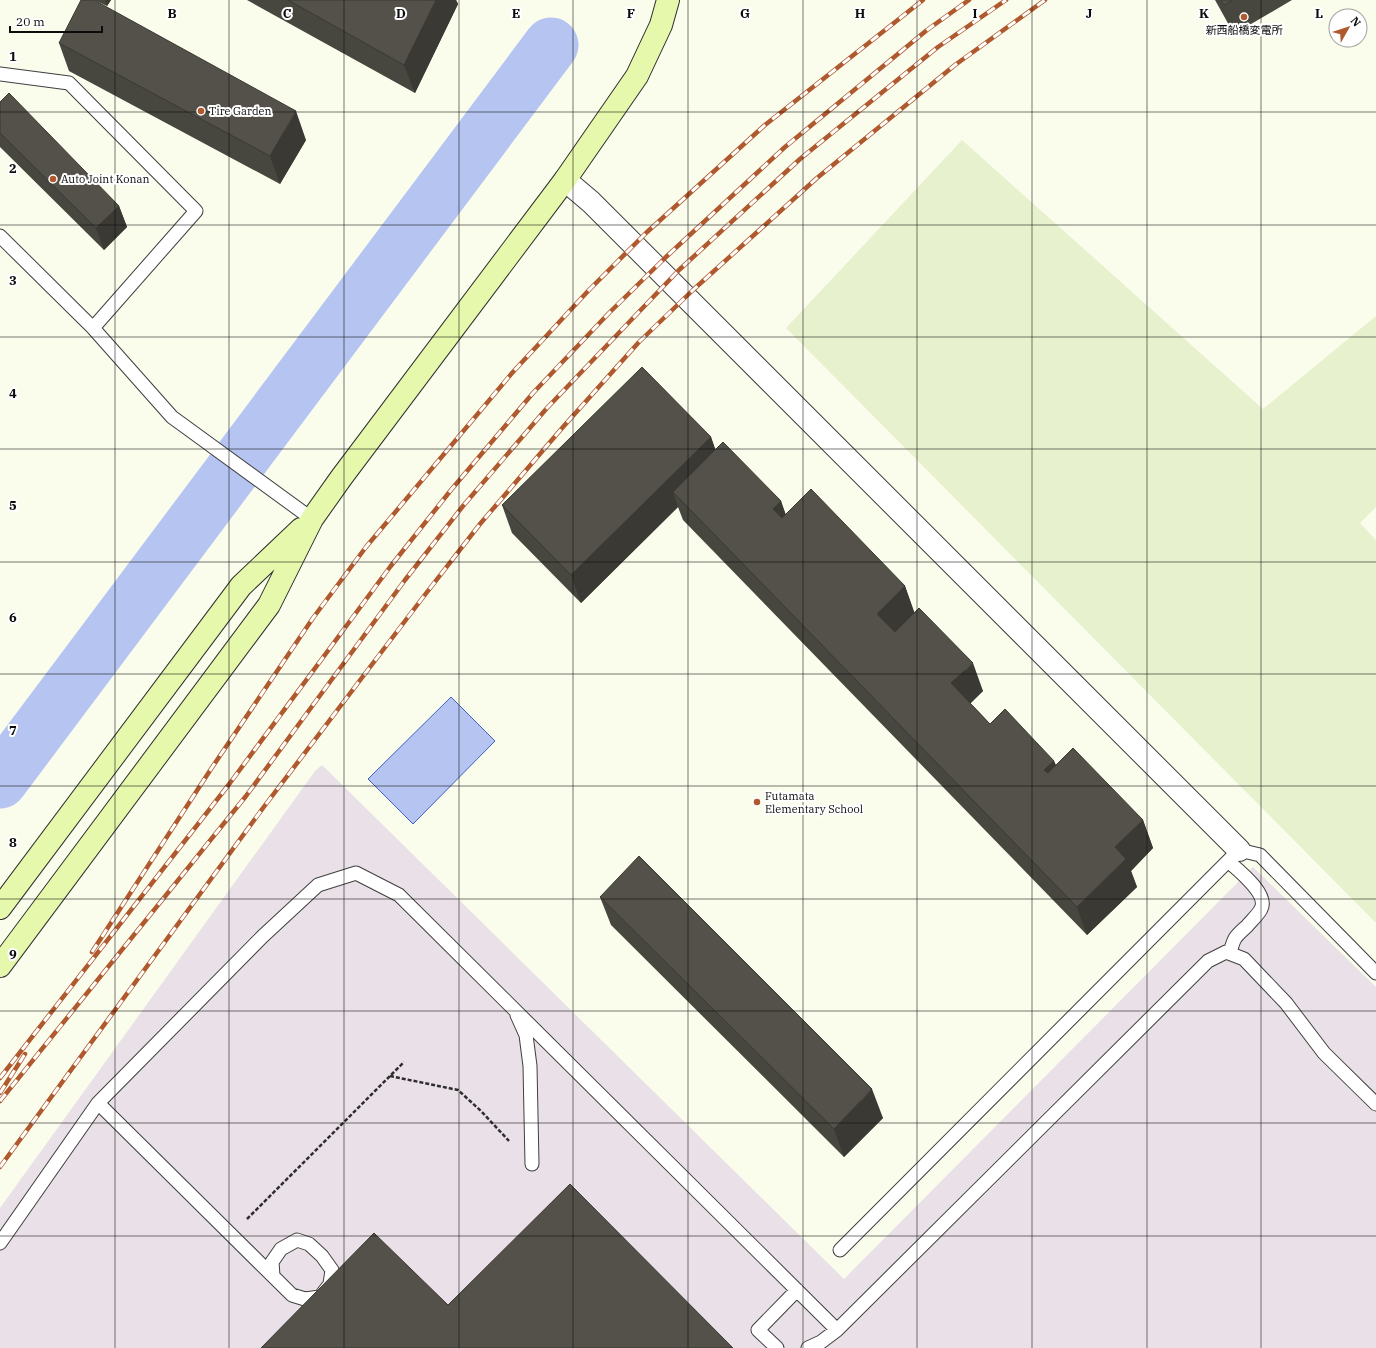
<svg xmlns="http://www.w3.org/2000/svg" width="1376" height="1348" viewBox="0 0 1376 1348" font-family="'IBM Plex Serif','Noto Sans JP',serif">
<rect width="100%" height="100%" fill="#fafdec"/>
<path fill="#eae0e7" d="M322 765 844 1279 1253 867 1376 987V1348H0V1208L315 771Z"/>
<path fill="#e7f1ce" d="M962 140 1263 409 1376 316V507L1360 523 1376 540V923L786 328Z"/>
<path fill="#b5c4f1" stroke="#425fc2" d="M451 697 495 741 413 824 368 779Z"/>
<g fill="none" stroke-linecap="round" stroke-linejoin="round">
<path stroke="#b5c4f1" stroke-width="55" d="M0 781 551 45"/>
<g stroke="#3f3f3f" stroke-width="15">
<path id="lane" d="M0 74 69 83 196 211 93 328
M0 236 93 328 172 417 312 519
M1228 861C1238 870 1269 894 1261 909 1258 915 1251 921 1247 926 1235 937 1234 937 1230 953
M517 1015 526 1035 530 1066 532 1164
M98 1103 292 1295 305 1299 320 1297 330 1284 332 1270 322 1256 309 1244 297 1240 281 1249 272 1262 273 1276
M0 1243 98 1103 263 936 318 885 356 873 399 895 837 1330 1208 961 1226 952 1244 959 1286 1003 1324 1053 1376 1104
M840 1250 1239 850 1260 855 1376 973
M777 1348 758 1330 797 1290
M808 1348 821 1342 837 1330"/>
</g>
<g stroke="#3f3f3f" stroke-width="24">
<path id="street" d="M565 180 591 202 1239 850"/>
</g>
<g stroke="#2e2e2e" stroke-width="24">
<path id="secondary" d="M0 908 241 586 301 529
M0 966 269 605 312 519 341 478 565 180 637 76 661 25 668 0"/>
</g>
<path stroke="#2e2e2e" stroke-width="2.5" stroke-dasharray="4 2" stroke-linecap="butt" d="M390 1076 458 1090 481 1111 509 1141
M247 1219 404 1062"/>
<use href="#lane" stroke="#fff" stroke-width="13"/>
<use href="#street" stroke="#fff" stroke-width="22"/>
<use href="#secondary" stroke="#e5f8ac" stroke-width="22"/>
<g stroke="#b0592f" stroke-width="4.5">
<path id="rail" d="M92 952 211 769 313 618 366 547 512 373 589 290 646 233 765 125 923 0
M0 1078 230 783 390 567 451 490 533 393 609 313 666 257 785 147 927 30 969 0
M0 1093 25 1054
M0 1101 246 796 405 580 463 506 547 408 679 270 800 159 938 47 1006 0
M0 1167 263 808 424 596 480 524 563 427 639 342 693 290 817 178 955 65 1045 0"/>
</g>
<use href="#rail" stroke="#fff" stroke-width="3" stroke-dasharray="9" stroke-linecap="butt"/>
</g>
<path fill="#47463f" d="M94 0H111L107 6Z
M247 0H456L458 4 415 93Z
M1215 0H1292L1234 34Z
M59 43 306 140 280 184 69 71Z
M0 102 119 206 127 227 104 250 0 147Z
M711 437 715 450 781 501 785 514 905 586 914 613 983 691 970 703 990 724 1054 761 1056 765 1143 820 1153 848 1131 871 1137 887 1087 935 683 520 678 507 581 603 512 533 502 505Z
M600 897 883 1118 844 1157 611 925Z"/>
<path fill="#3a3933" d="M105 0H111L107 6Z
M436 0H456L458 4 415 93 404 65Z
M296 111 306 140 280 184 270 156Z
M119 206 127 227 104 250 96 228Z
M711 437 721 465 673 492 678 507 581 603 571 575Z
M781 501 791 529 773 509Z
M905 586 915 614 887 642 877 614Z
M973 663 983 691 962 712 951 683Z
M1054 761 1065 789 1044 770Z
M1143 820 1153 848 1131 871 1137 887 1087 935 1077 907 1115 847Z
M872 1089 883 1118 844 1157 834 1129Z"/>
<path fill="#535149" stroke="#3a3933" d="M81 0H94L296 111 270 156 59 43Z
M288 0H436L404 65Z
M1221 0H1233L1224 5Z
M9 93 119 206 96 228 0 133V102Z
M642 367 711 437 571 575 502 505Z
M723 442 781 501 773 509 782 518 811 489 905 586 877 614 895 632 919 608 973 663 951 683 990 724 1005 709 1054 761 1044 770 1048 773 1073 748 1143 820 1115 847 1126 859 1077 907 673 492Z
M639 856 872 1089 834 1129 600 897Z
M570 1184 733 1348H261L374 1233 448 1305Z"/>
<path fill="none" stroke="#0c0c0c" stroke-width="1" stroke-opacity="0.55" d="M115 0V1348M229 0V1348M344 0V1348M459 0V1348M573 0V1348M688 0V1348M803 0V1348M917 0V1348M1032 0V1348M1147 0V1348M1261 0V1348M0 112H1376M0 225H1376M0 337H1376M0 449H1376M0 562H1376M0 674H1376M0 786H1376M0 899H1376M0 1011H1376M0 1123H1376M0 1236H1376"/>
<g fill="#b0592f" stroke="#fff" stroke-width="1.5">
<circle cx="1244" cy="17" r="4"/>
<circle cx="201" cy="111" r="4"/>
<circle cx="53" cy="179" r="4"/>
<circle cx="757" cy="802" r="4"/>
</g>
<g text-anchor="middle" stroke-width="4" stroke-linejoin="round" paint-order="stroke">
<g font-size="11" fill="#0c0c0c" stroke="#fff" text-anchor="start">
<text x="1244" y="34" text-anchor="middle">新西船橋変電所</text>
<text x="209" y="115">Tire Garden</text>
<text x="61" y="183">Auto Joint Konan</text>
<text x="765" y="800">Futamata<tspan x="765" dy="13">Elementary School</tspan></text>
</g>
</g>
<g font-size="13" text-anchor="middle" font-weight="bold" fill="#0c0c0c" stroke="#fff" stroke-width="4" stroke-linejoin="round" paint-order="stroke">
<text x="172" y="18">B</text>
<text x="287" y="18">C</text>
<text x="401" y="18">D</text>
<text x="516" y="18">E</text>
<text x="631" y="18">F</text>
<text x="745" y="18">G</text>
<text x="860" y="18">H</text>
<text x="975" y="18">I</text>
<text x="1089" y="18">J</text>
<text x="1204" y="18">K</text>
<text x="1319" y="18">L</text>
<text x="13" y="61">1</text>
<text x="13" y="173">2</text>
<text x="13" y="285">3</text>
<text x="13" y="398">4</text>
<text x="13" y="510">5</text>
<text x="13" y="622">6</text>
<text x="13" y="735">7</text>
<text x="13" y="847">8</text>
<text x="13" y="959">9</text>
</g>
<g transform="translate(1348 28) rotate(51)"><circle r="19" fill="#ffffff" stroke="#9e9e9e"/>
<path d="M0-3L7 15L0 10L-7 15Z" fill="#b0592f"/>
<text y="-6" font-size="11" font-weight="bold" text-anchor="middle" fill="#0c0c0c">N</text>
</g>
<path d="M10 26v6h92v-6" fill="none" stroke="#0c0c0c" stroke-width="2"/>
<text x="16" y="26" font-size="12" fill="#0c0c0c" stroke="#ffffff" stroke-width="3" paint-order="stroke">20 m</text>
</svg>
